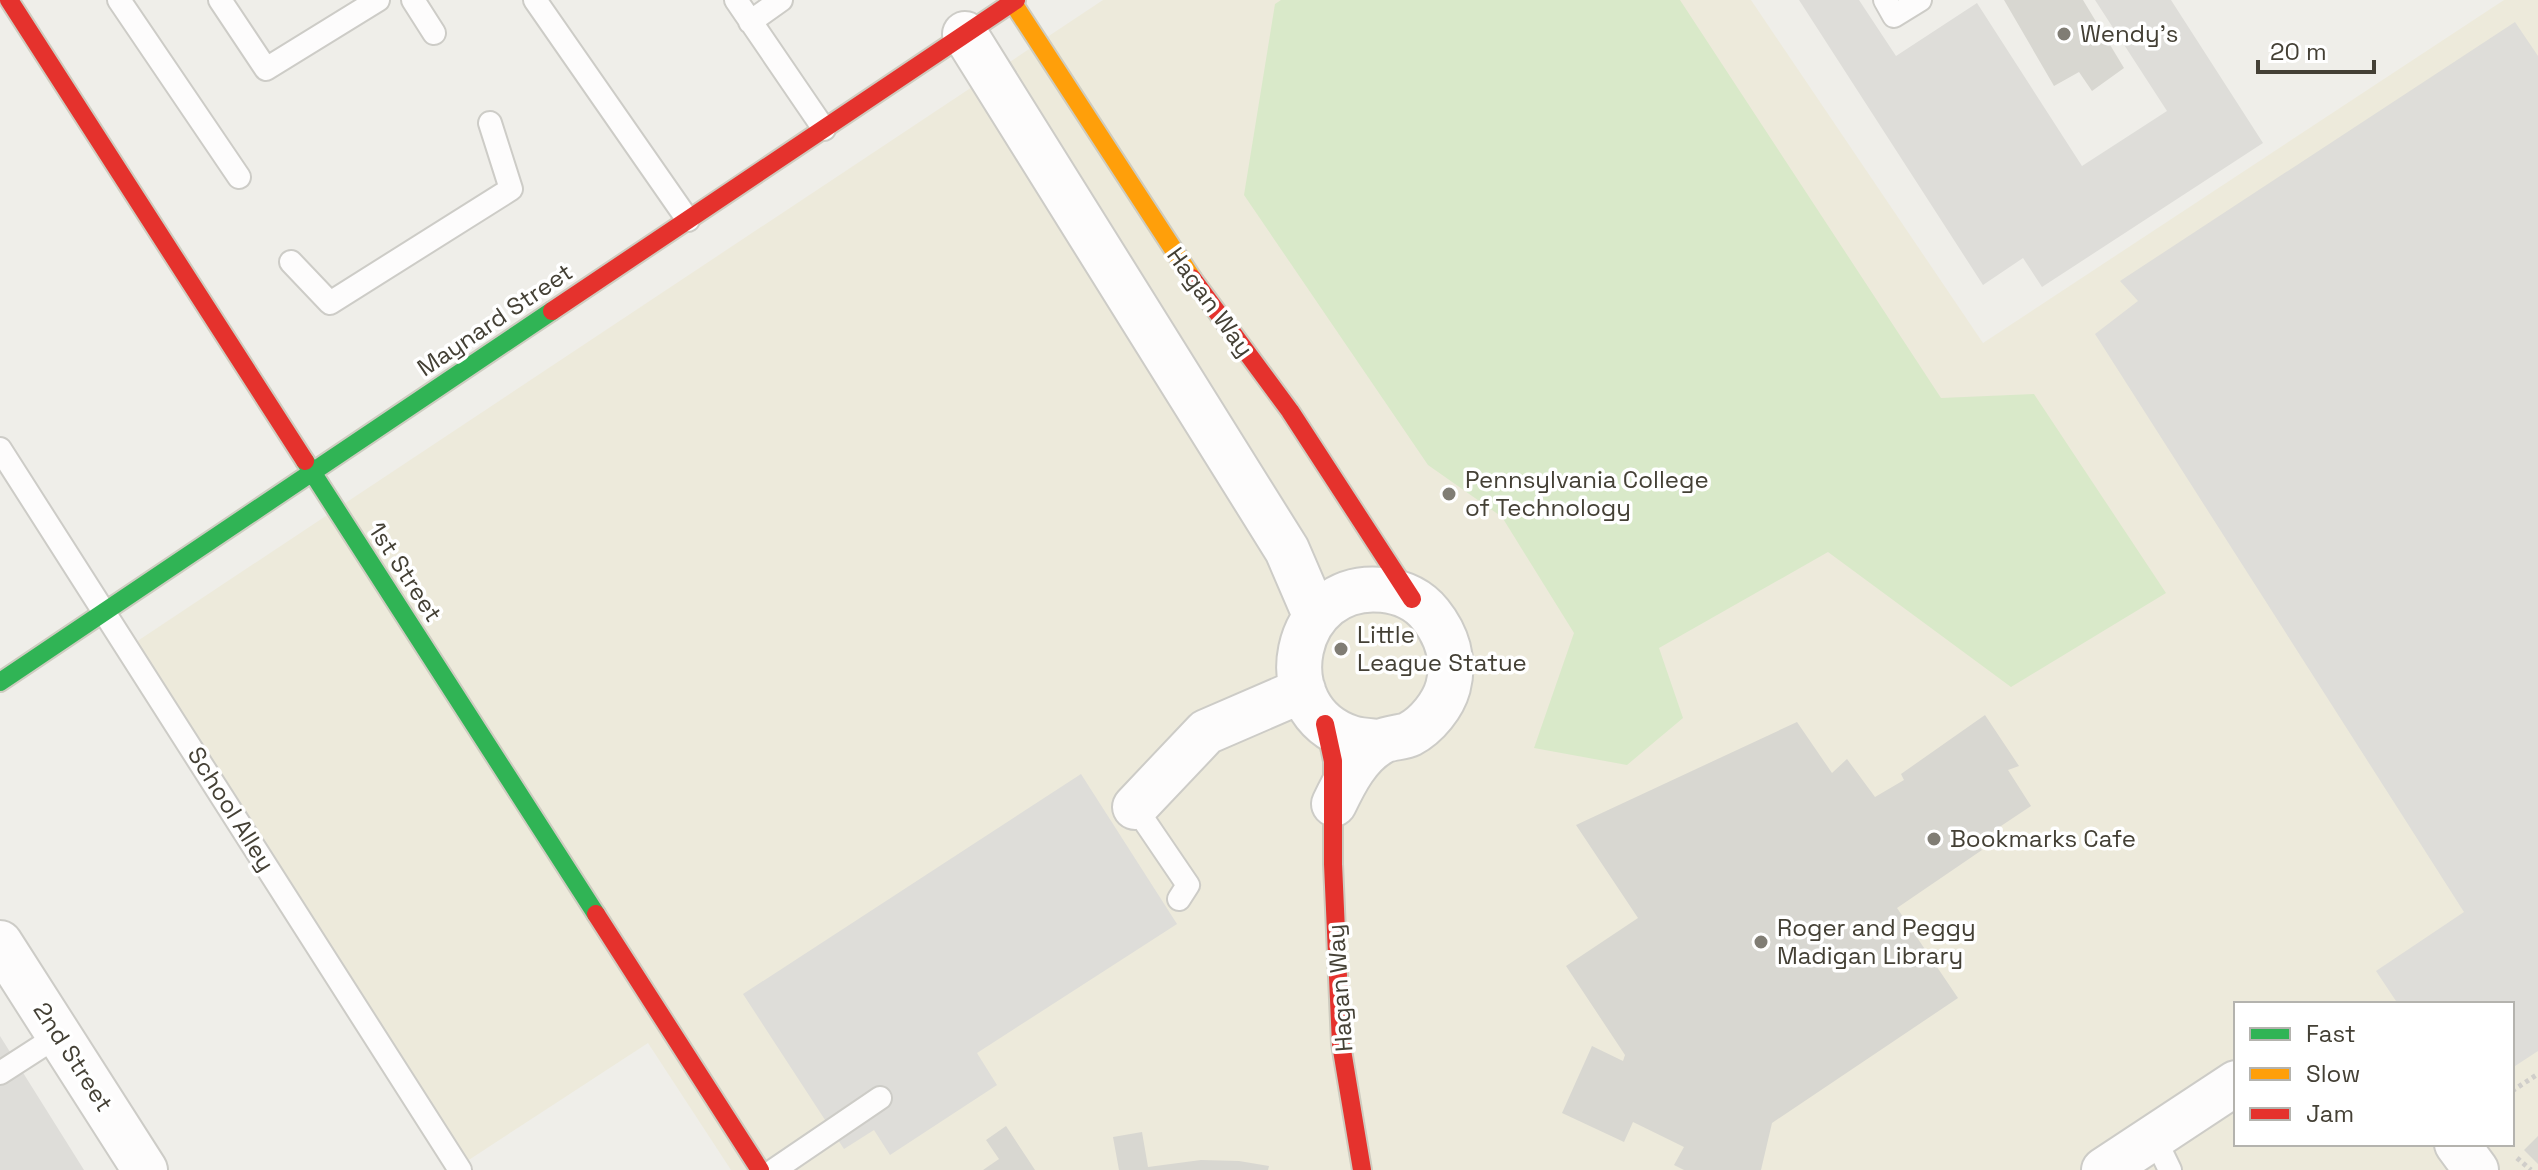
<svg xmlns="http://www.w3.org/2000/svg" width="2538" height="1170" viewBox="0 0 2538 1170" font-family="'Space Grotesk',sans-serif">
<rect width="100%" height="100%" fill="#efeee9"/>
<path fill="#edeadb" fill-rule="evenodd" d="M1103 0H1751L1983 343 2504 0H2538V1170H731L648 1043 458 1167 133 644ZM2236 1004H2512V1144H2236Z"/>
<path fill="#d9e9c9" d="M1281 0H1680L1941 398 2034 394 2166 593 2011 687 1828 552 1659 648 1683 718 1627 765 1534 748 1574 633 1502 517 1428 465 1244 195 1275 4Z"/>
<path fill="#deddd9" d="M1799 0H1859L1896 56 1977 3 2082 166 2167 111 2095 0H2171L2263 143 2042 287 2023 258 1983 285Z
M2515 22 2538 56V1051L2512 1068V1004H2398L2376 971 2464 912 2095 334 2138 301 2120 281Z
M1081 774 1177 924 977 1053 997 1085 890 1155 874 1130 844 1149 743 994Z
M0 1036 84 1170H0Z"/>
<path fill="#d8d7d1" d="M2004 0H2083L2124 68 2092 91 2079 72 2054 86Z
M1985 715 2019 766 2008 770 2031 806 1977 842 1982 850 1897 908 1958 998 1772 1123 1761 1170H1684L1674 1165 1684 1147 1633 1122 1624 1142 1562 1113 1592 1046 1623 1061 1625 1055 1566 966 1638 918 1576 825 1797 722 1832 773 1847 759 1875 797 1904 780 1901 774Z
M1006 1126 1035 1170H983L999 1159 986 1140Z
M1142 1132 1148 1167 1201 1160 1239 1161 1269 1166 1268 1170H1119L1113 1137Z
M2538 1136V1164L2524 1150Z"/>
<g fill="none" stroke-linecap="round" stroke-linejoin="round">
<g stroke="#cdccc7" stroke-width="26">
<path id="lane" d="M119 0 239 177
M220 0 266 69 378 0
M413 0 434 33
M535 0 688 220
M736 0 824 129
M1885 0 1894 16 1920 0
M750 22 781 0
M291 262 330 303 511 189 490 123
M0 449 460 1170
M1135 807 1188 885 1179 899
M0 1073 59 1035
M2154 1137 2170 1170
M774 1170 880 1098"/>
</g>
<g stroke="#cdccc7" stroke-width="48">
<path id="street" d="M965 34 1287 550 1315 615
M1334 804C1345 781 1358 755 1381 742 1390 737 1402 738 1410 734 1427 725 1443 705 1448 687 1455 660 1447 635 1430 614 1418 599 1401 592 1383 590 1292 580 1266 710 1351 738 1360 741 1372 741 1381 742
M1135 807 1206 732 1303 690
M0 943 145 1170
M2457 1144 2476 1170
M2104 1170 2236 1083"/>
</g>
<g stroke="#ceccc0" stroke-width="22">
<path id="fast" d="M305 461 596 914
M0 682 552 311"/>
</g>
<g stroke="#ceccc0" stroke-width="22">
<path id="slow" d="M1013 3 1192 278"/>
</g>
<g stroke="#ceccc0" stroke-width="22">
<path id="jam" d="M9 0 305 461
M1192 278 1290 411 1412 599
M552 311 1016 0
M1325 724 1333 761V864L1341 1044 1362 1170
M596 914 760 1170"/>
</g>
<path stroke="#d0ceca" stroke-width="5" stroke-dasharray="4 4" stroke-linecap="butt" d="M2512 1091 2538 1074
M2517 1158 2531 1170"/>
<use href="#lane" stroke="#fdfcfc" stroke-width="22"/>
<use href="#street" stroke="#fdfcfc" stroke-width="44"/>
<use href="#fast" stroke="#30b455" stroke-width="18"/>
<use href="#slow" stroke="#ff9f0a" stroke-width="18"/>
<use href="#jam" stroke="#e5322d" stroke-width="18"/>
</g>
<g fill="#807d74" stroke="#fff" stroke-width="3">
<circle cx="2064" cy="34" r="8"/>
<circle cx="1449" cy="494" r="8"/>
<circle cx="1341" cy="649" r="8"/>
<circle cx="1934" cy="839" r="8"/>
<circle cx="1761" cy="942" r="8"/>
</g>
<g text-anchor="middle" stroke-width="7" stroke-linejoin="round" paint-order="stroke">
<g font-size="24" fill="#444035" stroke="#fff" text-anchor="start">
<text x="2080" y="42">Wendy's</text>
<text x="1465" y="488">Pennsylvania College<tspan x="1465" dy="28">of Technology</tspan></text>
<text x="1357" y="643">Little<tspan x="1357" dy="28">League Statue</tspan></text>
<text x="1950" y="847">Bookmarks Cafe</text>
<text x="1777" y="936">Roger and Peggy<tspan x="1777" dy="28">Madigan Library</tspan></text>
</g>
<g font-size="24" fill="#444035" stroke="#fff">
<text transform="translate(1210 302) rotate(54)" y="8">Hagan Way</text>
<text transform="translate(495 320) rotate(-34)" y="8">Maynard Street</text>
<text transform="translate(405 572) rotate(57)" y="8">1st Street</text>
<text transform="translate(231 809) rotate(58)" y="8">School Alley</text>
<text transform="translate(1340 988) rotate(-94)" y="8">Hagan Way</text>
<text transform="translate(73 1057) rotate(57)" y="8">2nd Street</text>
</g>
</g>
<rect x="2234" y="1002" width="280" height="144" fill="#ffffff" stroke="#b4b3ae" stroke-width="2"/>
<rect x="2250" y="1028" width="40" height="12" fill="#30b455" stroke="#b4b3ae" stroke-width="2"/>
<text x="2306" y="1042" font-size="24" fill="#444035">Fast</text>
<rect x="2250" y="1068" width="40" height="12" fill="#ff9f0a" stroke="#b4b3ae" stroke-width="2"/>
<text x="2306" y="1082" font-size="24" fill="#444035">Slow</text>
<rect x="2250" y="1108" width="40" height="12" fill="#e5322d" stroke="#b4b3ae" stroke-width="2"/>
<text x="2306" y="1122" font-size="24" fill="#444035">Jam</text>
<path d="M2258 60v12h116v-12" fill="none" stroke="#444035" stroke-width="4"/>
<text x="2270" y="60" font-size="24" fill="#444035" stroke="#ffffff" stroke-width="6" paint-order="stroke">20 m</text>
</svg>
